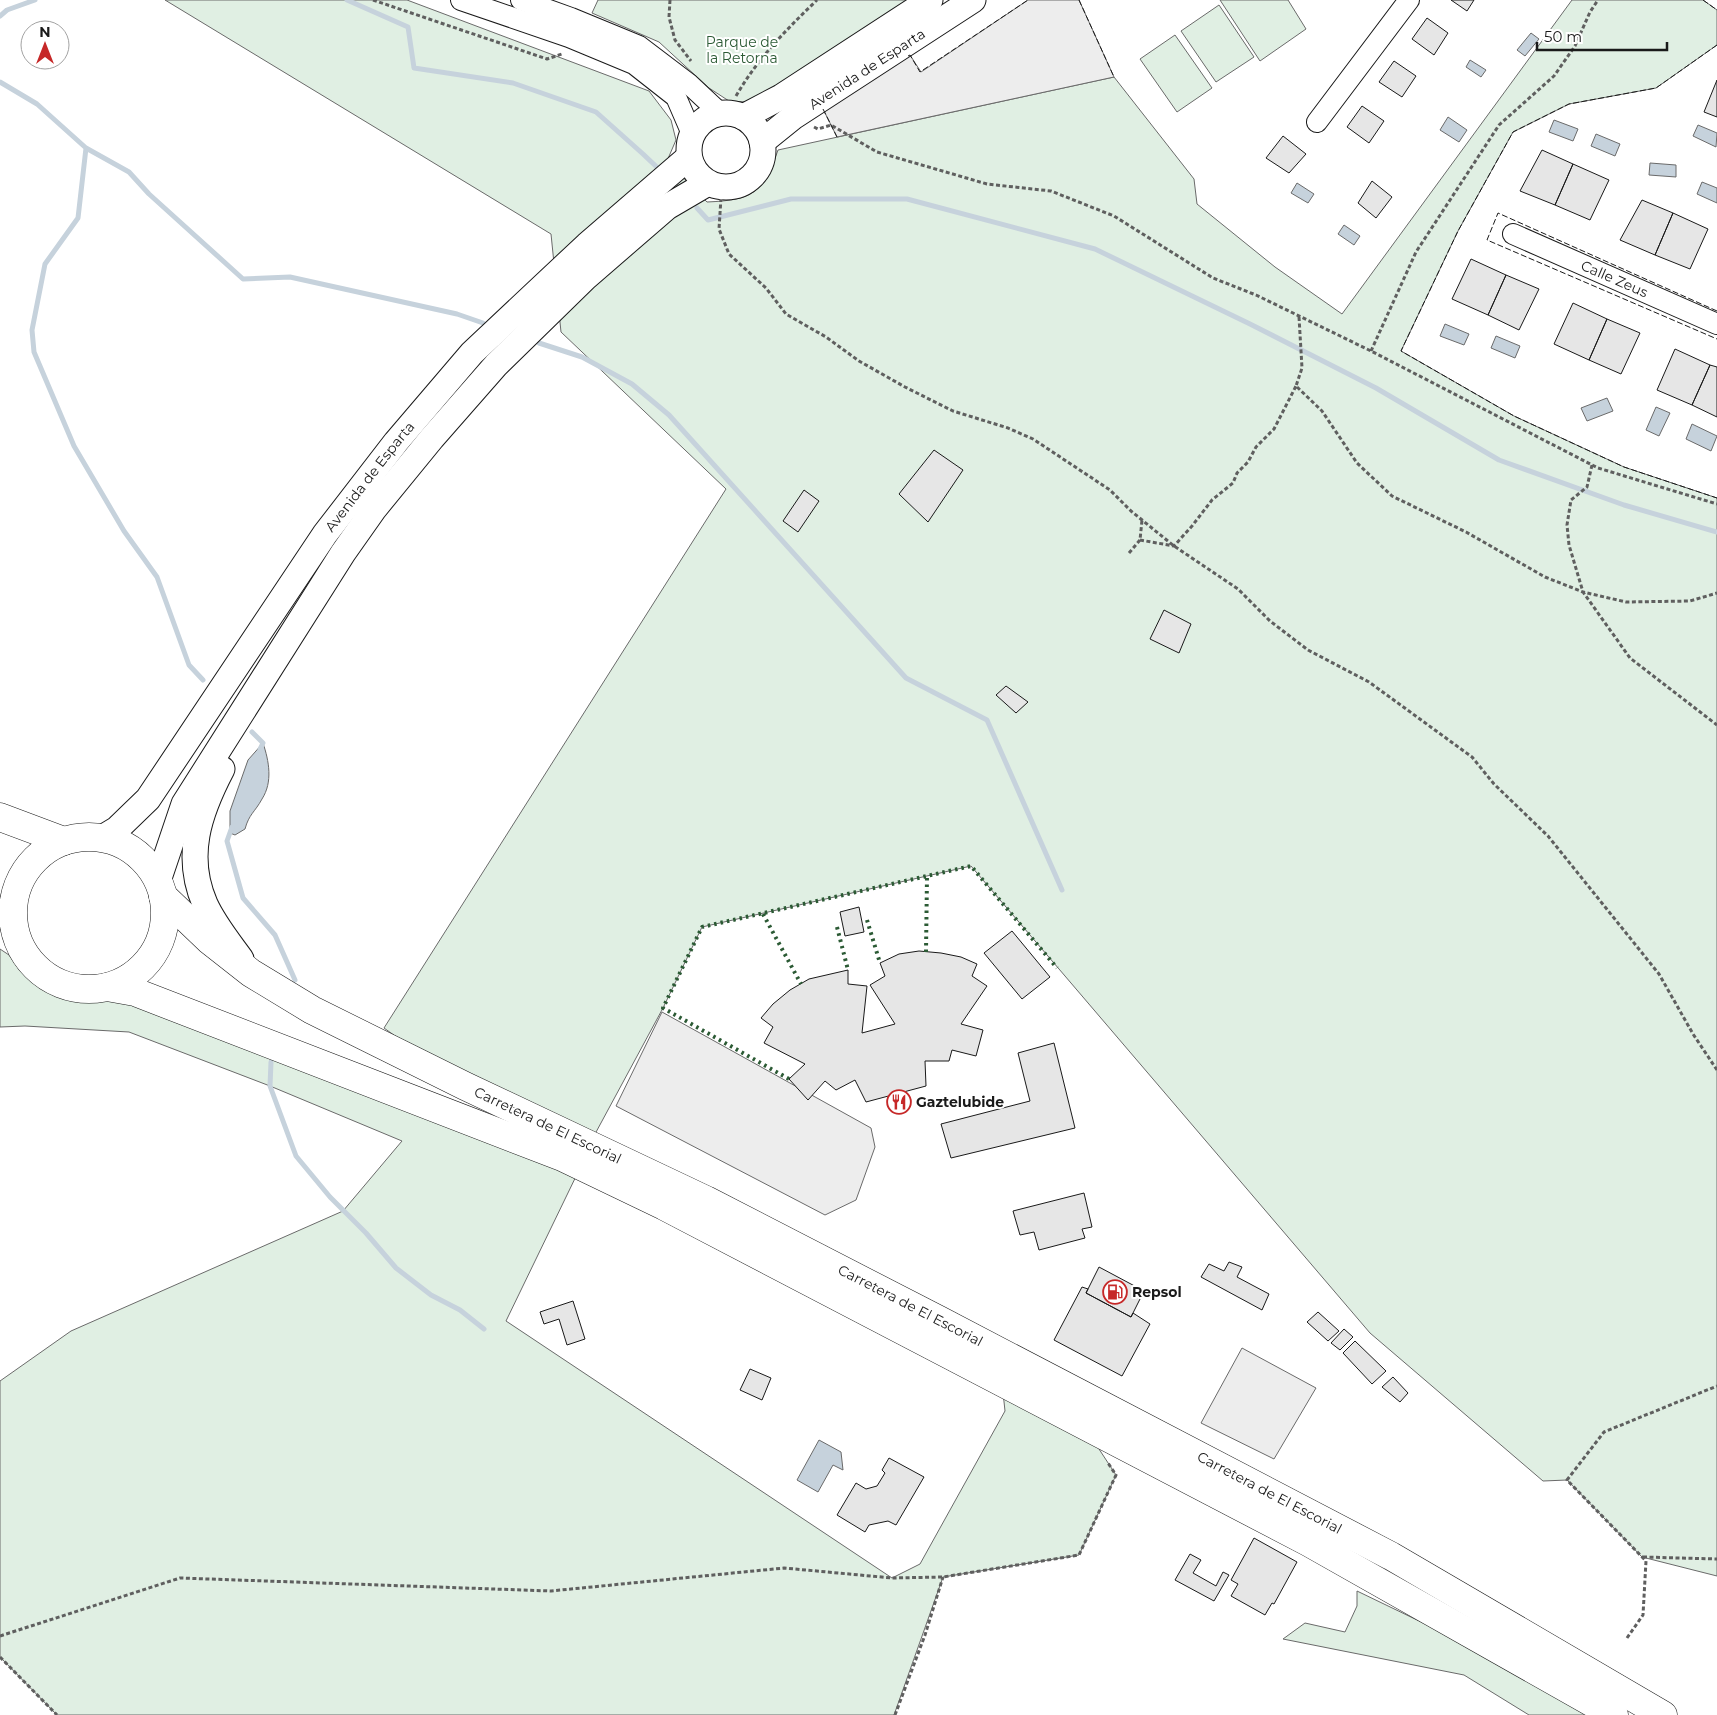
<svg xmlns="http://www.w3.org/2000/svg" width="1717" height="1715" viewBox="0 0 1717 1715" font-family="Montserrat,sans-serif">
<rect width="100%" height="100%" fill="#fff"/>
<path fill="#e0efe3" stroke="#6a6a6a" d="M165 0H407L649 91 671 120 676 140 667 161 707 202C752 200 763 194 778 150L1114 77 1194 179 1197 204 1275 267 1342 314 1572 0H1703L1717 10V45L1656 88 1569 104 1513 132 1458 231 1401 351 1514 416 1624 467 1717 498V1576L1642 1557 1567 1480 1543 1481 1370 1333 971 866 702 927 663 1008 595 1134 465 1086 384 1028 726 489 561 332 551 234Z
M598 0H911L771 93 747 102 729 101 709 88 659 42 592 13Z
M1220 0H1288L1306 29 1260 61Z
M1219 5 1254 57 1216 82 1181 31Z
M1175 35 1212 88 1177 112 1140 59Z
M0 949 9 955 20 971 40 972 60 983 92 989 107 987 581 1166 506 1321 892 1578 920 1564 1005 1411 1002 1383 1097 1446 1116 1475 1079 1555 943 1577 894 1715H57L0 1657V1381L71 1331 343 1211 402 1141 270 1086 129 1032 25 1026 0 1027Z
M1357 1591 1614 1715H1529L1464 1675 1283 1639 1305 1623 1345 1632 1357 1606Z"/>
<path fill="#ededed" stroke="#6a6a6a" d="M1028 0H1079L1114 77 837 137 823 109 910 55 921 72Z
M662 1012 871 1128 875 1147 856 1200 825 1215 616 1106Z
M1242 1348 1316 1388 1274 1459 1201 1423Z"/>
<path fill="#c6d2dc" stroke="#6a6a6a" d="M1531 33 1539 39 1525 56 1517 50Z
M1470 60 1486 70 1481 77 1466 67Z
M1448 117 1467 130 1459 142 1440 130Z
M1554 120 1578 129 1573 141 1549 132Z
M1698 125 1717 133 1716 147 1693 136Z
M1596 134 1620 144 1615 156 1591 146Z
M1650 163 1676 165V177L1649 175Z
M1702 182 1717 188V203L1697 194Z
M1297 183 1314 194 1308 203 1291 193Z
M1344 225 1360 236 1354 245 1338 234Z
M1445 324 1469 334 1464 345 1440 336Z
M1496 336 1520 346 1515 358 1491 348Z
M1607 398 1613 411 1587 421 1581 408Z
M1656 407 1670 413 1659 436 1646 430Z
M1692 424 1717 436 1711 451 1686 439Z
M263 743C269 761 273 782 262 799 255 812 249 814 245 829L235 835 230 833V811L248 760Z
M819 1440 841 1452 843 1470 833 1465 818 1492 797 1480Z"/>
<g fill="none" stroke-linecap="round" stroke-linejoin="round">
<path stroke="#c6d2dc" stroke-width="5" d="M347 0 408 27 414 68 513 83 596 112 643 154 661 171
M0 16 7 10 35 0
M0 82 37 104 86 148 78 218 45 264 32 330 34 352 74 446 124 531 157 577 189 665 203 680
M86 148 129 172 149 194 243 279 290 277 457 314 483 323
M697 208 708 220 791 199H907L1095 249 1250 324 1376 388 1499 460 1624 505 1717 532
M539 343 582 357 632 384 669 415 906 678 987 720 1062 890
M252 732 263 743 260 749
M232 827 227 841 243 898 275 935 295 980
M271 1062 270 1086 296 1156 330 1197 366 1233 396 1268 431 1295 460 1310 484 1329"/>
</g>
<path fill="#e6e6e6" stroke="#1a1a1a" d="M1451 0H1474L1467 11Z
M1427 18 1448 33 1434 55 1412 39Z
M1394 61 1416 76 1402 97 1379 82Z
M1717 80V117L1704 112Z
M1362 106 1384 121 1369 143 1347 127Z
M1283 136 1306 154 1289 173 1266 158Z
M1542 150 1573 164 1555 205 1520 191Z
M1573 164 1609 180 1590 220 1555 205Z
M1372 181 1392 197 1376 218 1358 203Z
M1642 200 1673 213 1655 255 1620 240Z
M1673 213 1708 229 1690 269 1655 255Z
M1471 259 1506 275 1488 315 1452 299Z
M1506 275 1539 289 1519 330 1488 315Z
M1573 303 1607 319 1589 360 1554 344Z
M1607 319 1640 333 1621 374 1589 360Z
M1675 349 1710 365 1692 405 1657 390Z
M1710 365 1717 367V417L1692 405Z
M934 450 963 470 928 522 899 494Z
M804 490 819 501 798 532 783 521Z
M1164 610 1191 624 1179 653 1150 639Z
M1006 686 1028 702 1016 713 996 695Z
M859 907 864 932 845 936 840 912Z
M1012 931 1050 977 1022 999 984 953Z
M919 951 941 953 961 957 977 964 972 976 987 986 961 1024 983 1030 976 1056 952 1050 949 1061H925L926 1086 866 1102 855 1080 836 1090 825 1081 808 1100 789 1079 805 1064 764 1043 773 1027 761 1018 773 1004 790 990 809 979 848 970V984L867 986 862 1033 895 1024 870 985 885 976 880 963 899 954Z
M1054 1043 1075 1128 951 1158 941 1124 1030 1101 1018 1053Z
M1084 1193 1092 1227 1082 1229 1085 1238 1039 1250 1034 1232 1020 1235 1013 1211Z
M1229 1262 1242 1267 1237 1277 1269 1294 1262 1310 1201 1277 1209 1264 1224 1271Z
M1099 1267 1144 1291 1131 1317 1086 1293Z
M1082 1287 1088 1289 1086 1293 1131 1317 1133 1313 1150 1324 1122 1376 1054 1340Z
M573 1301 585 1339 567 1345 559 1319 544 1324 540 1312Z
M1318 1312 1339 1331 1328 1341 1307 1322Z
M1344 1329 1353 1337 1340 1350 1331 1343Z
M1355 1341 1386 1371 1372 1384 1343 1353Z
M750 1369 771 1378 762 1400 740 1390Z
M1393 1377 1408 1393 1400 1402 1382 1387Z
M889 1458 924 1477 896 1525 888 1521 869 1525 865 1532 837 1515 856 1483 866 1489 877 1486 885 1473 882 1470Z
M1254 1538 1297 1562 1274 1604 1272 1603 1265 1615 1231 1596 1238 1584 1231 1580Z
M1190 1554 1201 1560 1193 1573 1216 1586 1223 1572 1229 1575 1214 1601 1175 1580Z"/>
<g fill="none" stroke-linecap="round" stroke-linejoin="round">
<g stroke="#1a1a1a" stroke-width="22">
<g id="minor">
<path d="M461 0 569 37 634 64 676 97 692 134"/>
<path d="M521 0 571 18 639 46 689 84 720 113"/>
<path d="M1317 122 1409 0"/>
<path id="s1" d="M1513 234 1717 324"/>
</g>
</g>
<g stroke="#1a1a1a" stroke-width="27">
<g id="major">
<circle cx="726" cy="150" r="37"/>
<path d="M743 117 781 97 930 0"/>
<path id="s2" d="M762 142 793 117 973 0"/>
<path d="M222 769C199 813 184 856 205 904 214 924 228 941 241 959"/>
<path id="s3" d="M102 838 117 829 148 799 325 534 396 442 472 353 587 245 689 157"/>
<path d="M158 881 184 804 343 553 374 509 432 438 496 365 585 278 667 207 708 183"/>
</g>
</g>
<g stroke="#1a1a1a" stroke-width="29">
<g id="highway">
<path d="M0 817 64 841"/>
<circle cx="89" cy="913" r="76"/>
<path id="s4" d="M163 896 209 940 251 973 312 1010 465 1086 706 1200 939 1320 1391 1556 1663 1715"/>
<path d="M107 987 135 992 562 1157 664 1206 1308 1542 1614 1715"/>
</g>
</g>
<path stroke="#5f5f5f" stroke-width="3" stroke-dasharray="4 2.5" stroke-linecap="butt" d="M373 0 547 59 562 54
M670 0 669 17 675 40 691 61
M736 96C758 58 786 30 817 0
M814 127 818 129 831 125 877 152 987 184 1051 191 1114 216 1213 278 1256 295 1371 351 1598 468 1717 504
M721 198 719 229 729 254 766 288 786 314 826 337 859 361 905 387 953 411 1008 428 1033 439 1110 490 1131 511 1174 546 1238 589 1270 621 1308 650 1369 682 1472 757 1494 784 1548 836 1659 974 1693 1034 1717 1070
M1299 317 1302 368 1296 386 1322 411 1357 463 1392 496 1466 532 1545 577 1583 592 1626 602 1690 601 1717 593
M1371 351 1416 252 1499 125 1554 76 1575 46 1590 12 1598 0
M1592 465 1587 487 1571 500 1567 525 1569 545 1583 592 1630 658 1717 725
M1140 540 1174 546 1192 526 1212 500 1233 483 1237 473 1248 462 1256 447 1274 429 1296 386
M1129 553 1140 540 1142 520
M1643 1557 1717 1559
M0 1636 180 1578 551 1591 784 1568 892 1578 943 1577 1079 1555 1116 1475 1108 1463
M1627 1638 1643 1615 1646 1561 1567 1480 1604 1432 1717 1386
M0 1657 57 1715
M895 1715 925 1635 943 1577"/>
<use href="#minor" stroke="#fff" stroke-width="20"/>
<use href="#major" stroke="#fff" stroke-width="25"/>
<use href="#highway" stroke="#fff" stroke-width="28"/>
<path stroke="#2b5a34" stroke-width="4" stroke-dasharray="2.5 4" stroke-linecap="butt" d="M763 914 801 984
M867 920 880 963
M837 927 848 970
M926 952 927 876
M789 1079 663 1008 702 927 971 866 1057 968"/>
<path stroke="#1a1a1a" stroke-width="1" stroke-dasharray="6 2.5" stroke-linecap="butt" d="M1079 0 1114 77
M1703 0 1717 10
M1717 45 1656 88 1569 104 1513 132 1458 231 1401 351 1514 416 1624 467 1717 498
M908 56 910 55 920 72 1028 0
M823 109 837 137
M1717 311 1498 213 1487 240 1717 339"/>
</g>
<defs>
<g id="restaurant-ring" transform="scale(1.25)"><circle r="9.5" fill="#fff" stroke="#c62828" stroke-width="1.5"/><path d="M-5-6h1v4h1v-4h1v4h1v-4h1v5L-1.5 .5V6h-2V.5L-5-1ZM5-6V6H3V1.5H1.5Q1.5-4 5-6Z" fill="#c62828"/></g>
<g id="fuel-ring" transform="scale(1.25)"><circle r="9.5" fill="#fff" stroke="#c62828" stroke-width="1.5"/><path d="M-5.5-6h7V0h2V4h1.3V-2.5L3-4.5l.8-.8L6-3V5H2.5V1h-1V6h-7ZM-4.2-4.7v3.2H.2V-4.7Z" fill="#c62828"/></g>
</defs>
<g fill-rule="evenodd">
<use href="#restaurant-ring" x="899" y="1102"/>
<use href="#fuel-ring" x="1115" y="1292"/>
</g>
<g text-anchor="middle" stroke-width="4" stroke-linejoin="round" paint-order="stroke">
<g font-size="14" fill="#2b5a34" stroke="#fff">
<text x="742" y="47">Parque de<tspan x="742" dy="16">la Retorna</tspan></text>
</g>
<g font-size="14" fill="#1a1a1a" stroke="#fff">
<text dy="5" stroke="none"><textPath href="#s2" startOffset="128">Avenida de Esparta</textPath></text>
<text dy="5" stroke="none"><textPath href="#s1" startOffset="111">Calle Zeus</textPath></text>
<text dy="5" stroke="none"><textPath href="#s3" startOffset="452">Avenida de Esparta</textPath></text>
<text dy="5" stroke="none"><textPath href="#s4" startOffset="451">Carretera de El Escorial</textPath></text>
<text dy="5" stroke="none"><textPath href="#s4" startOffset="856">Carretera de El Escorial</textPath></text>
<text dy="5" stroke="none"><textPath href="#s4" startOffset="1261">Carretera de El Escorial</textPath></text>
</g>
<g font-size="14" font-weight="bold" fill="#1a1a1a" stroke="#fff" text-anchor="start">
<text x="916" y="1107">Gaztelubide</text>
<text x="1132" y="1297">Repsol</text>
</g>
</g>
<g transform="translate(45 45)"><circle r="24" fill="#ffffff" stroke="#a3a3a3"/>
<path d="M0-4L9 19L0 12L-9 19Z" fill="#c62828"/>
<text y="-8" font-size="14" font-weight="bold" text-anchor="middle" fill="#1a1a1a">N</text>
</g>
<path d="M1537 42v8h130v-8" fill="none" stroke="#1a1a1a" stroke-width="2.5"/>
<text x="1544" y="42" font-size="15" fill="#1a1a1a" stroke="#ffffff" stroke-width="4" paint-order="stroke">50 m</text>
</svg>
